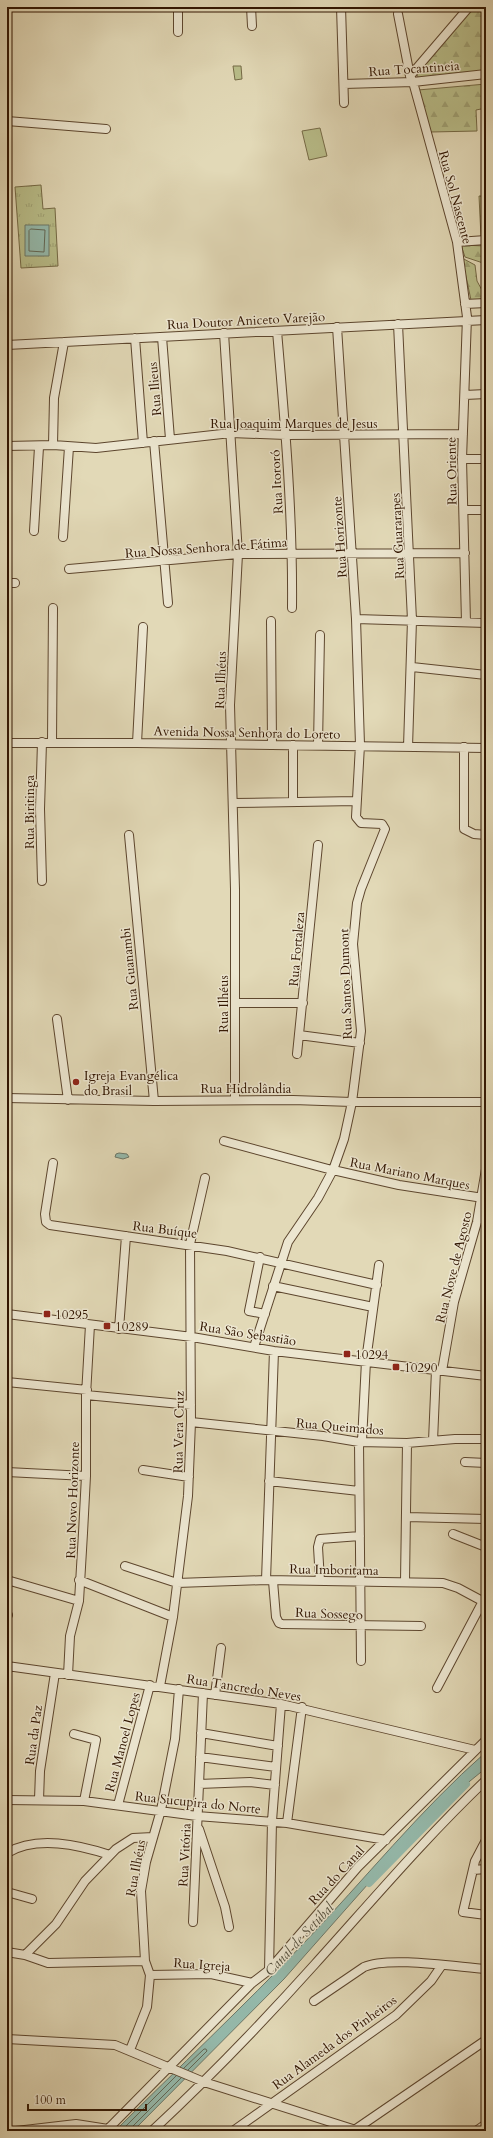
<svg xmlns="http://www.w3.org/2000/svg" width="493" height="2138" viewBox="0 0 493 2138" font-family="Cardo,serif">
<defs>
<pattern id="grass-tufts" width="24" height="20" patternUnits="userSpaceOnUse"><rect width="24" height="20" fill="#b9be8a"/><path d="M3 7l-1-3M5 7V3M7 7l1-3M15 17l-1-3M17 17v-4M19 17l1-3" fill="none" stroke="#a0a275"/></pattern>
<pattern id="forest-firs" width="22" height="20" patternUnits="userSpaceOnUse"><rect width="22" height="20" fill="#b9be8a"/><path d="M5 1l3.5 6h-7zM16 11l3.5 6h-7z" fill="#a0a275"/></pattern>
</defs>
<rect width="100%" height="100%" fill="#e2d9b7"/>
<filter id="stains"><feTurbulence type="fractalNoise" baseFrequency=".005" numOctaves="4"/><feColorMatrix values="0 0 0 0 .2 0 0 0 0 .09 0 0 0 0 .02 0 0 0 .5 -.17"/></filter>
<radialGradient id="worn" r=".72"><stop offset=".6" stop-color="#630" stop-opacity="0"/><stop offset="1" stop-color="#630" stop-opacity=".3"/></radialGradient>
<path fill="url(#grass-tufts)" stroke="#756a46" d="M41 185 43 209 55 208 58 266 21 268 15 187Z"/>
<path fill="url(#forest-firs)" stroke="#756a46" d="M472 7H486V59L480 74 420 81 417 75Z
M486 84V108L476 110 477 131 431 132 418 90Z
M479 196H486V236L481 237Z
M461 245 486 246V264L465 257Z
M462 258 475 265 477 281 483 292H486V299L471 300Z"/>
<path fill="#b9be8a" stroke="#756a46" d="M233 66H241L242 79 235 80Z
M320 128 327 156 309 160 302 131Z"/>
<path fill="#95baac" stroke="#6d7868" d="M25 225H49V256H25Z
M119 1153 127 1154 129 1157 123 1159 115 1157 116 1154Z
M486 1752V1768L459 1790 376 1875 284 1979 133 2131H115C178 2068 243 2007 304 1943 365 1879 420 1810 486 1752Z"/>
<g fill="none" stroke-linecap="round" stroke-linejoin="round">
<path stroke="#636856" stroke-width="1" d="M31 229 45 230 44 252 29 251V231Z
M184 2068 204 2049H206L207 2051 188 2070
M121 2131 176 2076
M131 2131 132 2127 181 2078"/>
<path stroke="#95baac" stroke-width="8" d="M369 1883 466 1784"/>
<g stroke="#5d462e" stroke-width="10">
<path id="minor" d="M178 7V32
M251 7 252 26
M341 7 344 103
M398 14 410 76 413 82 457 242 467 317 462 459 466 622
M410 76 469 7
M344 84 413 82 486 74
M7 121 106 129
M457 242 486 240
M465 304 486 303
M398 324 412 620 408 747
M277 331C285 423 293 515 292 608
M224 333 238 554 230 705 235 889V1100
M162 337 170 439
M135 338 143 443
M7 345 486 320
M465 395 486 394
M154 441 168 603
M53 445 54 398 64 342
M7 446 53 445 96 448 231 433 286 435 463 434
M462 459H486
M464 510H486
M34 531 39 447
M63 537 69 447
M69 569 238 554 465 553
M7 583H15
M356 619 486 623
M271 621 272 744
M412 667 486 675
M52 742 53 608
M7 743H137L486 748
M137 743 143 627
M318 745 320 635
M464 747V829L474 834 486 835
M293 802V745
M233 803 356 801
M129 835 154 1101
M42 881 40 809 42 742
M236 1003H303
M57 1019 68 1100
M299 1035 360 1043
M297 1054 318 845
M7 1098 154 1101 293 1100 352 1102H486
M224 1141 332 1170
M53 1163 45 1214 46 1222 50 1225 227 1251 377 1285
M333 1170 399 1185 483 1198
M260 1257 249 1311 265 1314
M273 1286 373 1307
M7 1314 192 1337 274 1351 486 1376
M119 1329 126 1236
M254 1347 288 1242 318 1198 333 1170 344 1139 352 1102 361 1031 353 944 357 903 361 889 385 829 382 824 361 823 356 817 360 745 356 619 337 327
M442 1371 454 1302 477 1222 486 1169
M7 1382 87 1390
M86 1395 191 1405
M191 1422 323 1436 359 1442 407 1443 455 1439H486
M362 1441 366 1361 379 1265
M433 1441 436 1370
M359 1442 361 1661
M465 1462 486 1463
M143 1470 189 1477
M7 1472 86 1476
M269 1481 359 1491
M407 1517 486 1519
M453 1534 486 1547
M125 1566 177 1583 266 1580 443 1583 458 1588 486 1603
M7 1580 79 1601
M79 1580 173 1617
M266 1580 274 1351
M273 1581 276 1617 279 1623 282 1624 421 1626
M320 1581 318 1547 320 1539 360 1536
M405 1582 407 1443
M7 1615H8
M7 1666 281 1704 475 1750
M68 1675 70 1636 79 1601 83 1533 86 1476V1395L90 1325
M160 1686 173 1617 188 1496 191 1422 190 1244 205 1178
M437 1688 483 1601
M215 1695 221 1648
M201 1733 278 1746
M74 1734 96 1740 84 1801
M200 1757 276 1767
M199 1784 250 1782 275 1785
M7 1800 84 1801 197 1816 287 1823 386 1840
M39 1800 40 1771 55 1673
M118 1805 150 1685
M287 1823 302 1707
M199 1829 225 1907 229 1927
M486 1840 475 1861 463 1912 486 1915
M7 1853C37 1835 79 1845 110 1855
M473 1870 486 1869
M7 1892 32 1899
M193 1922 203 1693
M7 1952 25 1955 48 1963 145 1961
M25 1955 56 1924 85 1881 116 1849 133 1838 153 1837
M269 1970 272 1821 281 1704
M150 1975 211 1974 252 1983
M314 2001 364 1967C388 1956 457 1967 486 1969
M7 2039 115 2045 204 2082 359 2131
M130 2050 147 2007 150 1975 145 1961 141 1891 146 1862 161 1810 175 1739 179 1689
M16 2131 76 2124 108 2129
M106 2131 252 1983 269 1970 358 1867 486 1740
M152 2131C209 2078 263 2022 315 1964 371 1902 425 1838 486 1780
M233 2131 396 2015 431 1981 442 1965
M353 2131 486 2040
M476 2131 486 2124"/>
</g>
<use href="#minor" stroke="#ece6d0" stroke-width="8"/>
</g>
<g fill="#8f2418" stroke="#ece6d0" stroke-width="1.5">
<circle cx="76" cy="1082" r="4"/>
<rect x="43" y="1310" width="8" height="8" rx="2"/>
<rect x="103" y="1322" width="8" height="8" rx="2"/>
<rect x="343" y="1350" width="8" height="8" rx="2"/>
<rect x="392" y="1363" width="8" height="8" rx="2"/>
</g>
<g text-anchor="middle" stroke-width="3" stroke-linejoin="round" paint-order="stroke">
<g font-size="13" fill="#311501" stroke="#ece6d0">
<text transform="translate(414 68) rotate(-4)" y="5">Rua Tocantineia</text>
<text transform="translate(456 197) rotate(75)" y="5">Rua Sol Nascente</text>
<text transform="translate(246 320) rotate(-3)" y="5">Rua Doutor Aniceto Varejão</text>
<text transform="translate(154 389) rotate(-95)" y="5">Rua Ilieus</text>
<text x="294" y="428">Rua Joaquim Marques de Jesus</text>
<text transform="translate(451 471) rotate(-91)" y="5">Rua Oriente</text>
<text transform="translate(276 482) rotate(-93)" y="5">Rua Itororó</text>
<text transform="translate(397 536) rotate(-93)" y="5">Rua Guararapes</text>
<text transform="translate(339 537) rotate(-94)" y="5">Rua Horizonte</text>
<text transform="translate(206 547) rotate(-4)" y="5">Rua Nossa Senhora de Fátima</text>
<text transform="translate(220 680) rotate(-88)" y="5">Rua Ilhéus</text>
<text transform="translate(247 732) rotate(1)" y="5">Avenida Nossa Senhora do Loreto</text>
<text transform="translate(29 812) rotate(-90)" y="5">Rua Biritinga</text>
<text transform="translate(296 949) rotate(-85)" y="5">Rua Fortaleza</text>
<text transform="translate(129 969) rotate(-96)" y="5">Rua Guanambi</text>
<text transform="translate(345 984) rotate(-92)" y="5">Rua Santos Dumont</text>
<text transform="translate(223 1004) rotate(-90)" y="5">Rua Ilhéus</text>
<text x="246" y="1093">Rua Hidrolândia</text>
<text transform="translate(410 1173) rotate(11)" y="5">Rua Mariano Marques</text>
<text transform="translate(165 1229) rotate(7)" y="5">Rua Buíque</text>
<text transform="translate(453 1267) rotate(-76)" y="5">Rua Nove de Agosto</text>
<text transform="translate(248 1333) rotate(9)" y="5">Rua São Sebastião</text>
<text transform="translate(340 1426) rotate(5)" y="5">Rua Queimados</text>
<text transform="translate(178 1432) rotate(-89)" y="5">Rua Vera Cruz</text>
<text transform="translate(72 1500) rotate(-88)" y="5">Rua Novo Horizonte</text>
<text transform="translate(334 1569) rotate(1)" y="5">Rua Imboritama</text>
<text transform="translate(329 1613) rotate(2)" y="5">Rua Sossego</text>
<text transform="translate(244 1687) rotate(9)" y="5">Rua Tancredo Neves</text>
<text transform="translate(33 1735) rotate(-82)" y="5">Rua da Paz</text>
<text transform="translate(122 1742) rotate(-75)" y="5">Rua Manoel Lopes</text>
<text transform="translate(198 1802) rotate(6)" y="5">Rua Sucupira do Norte</text>
<text transform="translate(184 1855) rotate(-87)" y="5">Rua Vitória</text>
<text transform="translate(135 1868) rotate(-79)" y="5">Rua Ilhéus</text>
<text transform="translate(336 1875) rotate(-47)" y="5">Rua do Canal</text>
<text transform="translate(202 1964) rotate(4)" y="5">Rua Igreja</text>
<text transform="translate(334 2042) rotate(-36)" y="5">Rua Alameda dos Pinheiros</text>
</g>
<g font-size="13" fill="#311501" stroke="#ece6d0" text-anchor="start">
<text x="84" y="1080">Igreja Evangélica<tspan x="84" dy="15">do Brasil</tspan></text>
<text x="55" y="1319">10295</text>
<text x="115" y="1331">10289</text>
<text x="355" y="1359">10294</text>
<text x="404" y="1372">10290</text>
</g>
<g font-size="14" font-style="italic" fill="#544f3d" stroke="#ece6d0">
<text transform="translate(299 1939) rotate(-47)" y="5">Canal de Setúbal</text>
</g>
</g>
<rect width="493" height="2138" fill="none" stroke="#e2d9b7" stroke-width="24"/>
<rect x="8" y="8" width="477" height="2122" fill="none" stroke="#311501" stroke-width="2"/>
<rect x="12" y="12" width="469" height="2114" fill="none" stroke="#311501"/>
<path d="M28 2104v6h118v-6" fill="none" stroke="#311501" stroke-width="2"/>
<text x="34" y="2104" font-size="12" fill="#311501" stroke="#ece6d0" stroke-width="3" paint-order="stroke">100 m</text>
<rect width="100%" height="100%" filter="url(#stains)"/>
<rect width="100%" height="100%" fill="url(#worn)"/>
</svg>
